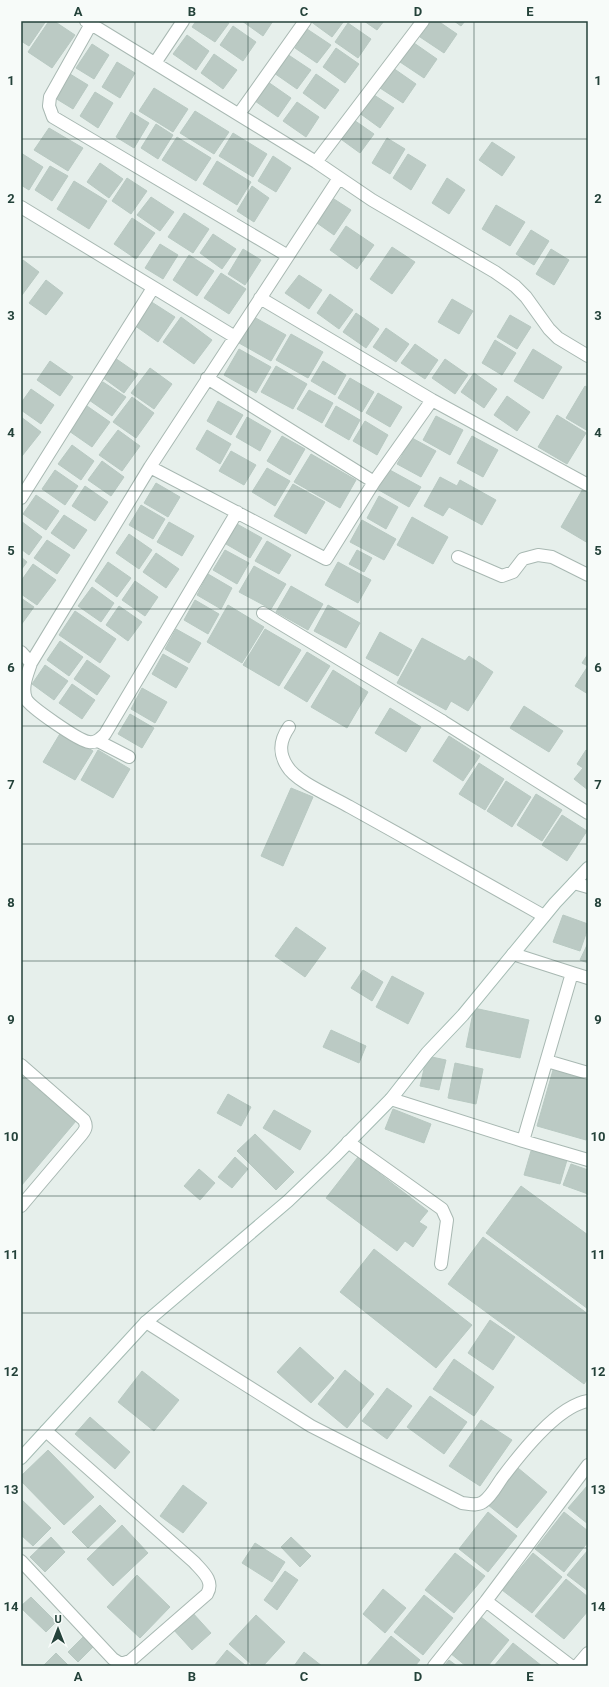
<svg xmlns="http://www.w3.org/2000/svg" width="609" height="1687" viewBox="0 0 609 1687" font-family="Roboto,sans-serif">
<rect width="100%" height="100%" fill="#e6efeb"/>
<path fill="#bbcac4" stroke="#b8c9c2" d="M21 21H46L29 46 21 41Z
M49 21H54L75 35 52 68 28 52Z
M196 21H225L229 23 215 42 192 27Z
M242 21H273L263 36Z
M310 21H344L332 37Z
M364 21H384L377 30Z
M431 21H438L457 34 444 53 420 37Z
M454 21H465L461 26Z
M348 23 371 39 358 58 335 42Z
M233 26 256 42 243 61 220 45Z
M307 29 331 45 317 63 295 48Z
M187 35 209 51 196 70 173 54Z
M414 43 437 59 424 78 400 62Z
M92 44 109 55 94 79 76 68Z
M336 48 359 64 345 83 323 67Z
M214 54 237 70 223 89 201 73Z
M287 54 311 70 297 89 274 73Z
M117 62 135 73 120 98 102 87Z
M393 68 416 84 403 103 380 88Z
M70 74 88 85 73 109 55 98Z
M316 74 339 90 325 109 303 93Z
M268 82 291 98 278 117 255 101Z
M154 88 188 109 173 132 139 111Z
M95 92 113 103 98 128 80 116Z
M371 93 394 108 380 128 358 112Z
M297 102 319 117 306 137 283 121Z
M195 111 229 132 214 154 180 133Z
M131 112 149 123 134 148 116 137Z
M351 118 374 134 360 153 338 137Z
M156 124 173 135 158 159 141 148Z
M49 128 83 148 68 171 34 150Z
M233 133 267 154 253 177 219 156Z
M177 137 211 158 196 181 162 160Z
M387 138 405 149 390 174 372 163Z
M492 142 515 157 502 176 479 160Z
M21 153 43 167 29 190 21 185Z
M408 154 426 165 411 190 393 178Z
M273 156 291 168 276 192 258 181Z
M217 161 251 182 237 205 203 184Z
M100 163 123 179 109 198 87 182Z
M50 166 68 176 52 201 35 190Z
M127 178 147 191 131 214 112 201Z
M447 178 465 190 449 214 432 203Z
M74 181 107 201 89 229 57 209Z
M252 186 269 198 254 222 237 211Z
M151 197 174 212 160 231 137 215Z
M334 199 351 210 334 235 317 223Z
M496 205 525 222 510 246 482 229Z
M184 213 209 229 193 253 168 237Z
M132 218 155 233 136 259 114 244Z
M346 226 374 245 357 269 330 250Z
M531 230 549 241 534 265 516 254Z
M213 234 236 249 222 269 200 253Z
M160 244 178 255 163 279 145 268Z
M392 247 415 262 392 294 370 279Z
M243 249 261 260 245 285 228 274Z
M551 249 569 260 554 285 536 274Z
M189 255 214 271 197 296 173 280Z
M23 260 39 272 22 295 21 262Z
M221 273 246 289 229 314 204 298Z
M299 275 322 290 309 309 285 293Z
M46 280 63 293 46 315 29 303Z
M330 294 353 310 339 329 317 313Z
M452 299 473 311 459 334 438 322Z
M150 301 175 317 158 342 134 325Z
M356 313 379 329 366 348 343 332Z
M510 315 531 327 517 349 497 337Z
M181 317 212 340 194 364 163 342Z
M254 317 286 335 271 361 239 343Z
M386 328 409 344 396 362 373 347Z
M291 334 323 352 308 378 276 360Z
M495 340 516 353 502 375 482 363Z
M415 344 438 360 425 379 401 363Z
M239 349 271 367 256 393 224 375Z
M533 349 562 367 543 399 514 381Z
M115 358 138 374 124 393 102 377Z
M445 359 468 375 455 394 432 378Z
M50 361 73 377 60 396 37 380Z
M323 361 346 375 335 395 311 381Z
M276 366 307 384 293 409 261 392Z
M150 368 172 384 154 409 131 393Z
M474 373 497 389 484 408 461 392Z
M350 378 374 392 362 412 338 398Z
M103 382 126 397 112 416 89 400Z
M585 386 588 388V431L566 418Z
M31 389 54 405 41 424 21 410V403Z
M309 390 333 403 322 423 297 409Z
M378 393 402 407 390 427 366 413Z
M507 396 530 412 517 431 494 415Z
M132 397 154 413 136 438 113 422Z
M218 401 243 415 231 435 207 421Z
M87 406 110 422 92 447 69 431Z
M336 406 360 420 349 440 325 426Z
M557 415 586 433 567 464 538 447Z
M436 416 463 430 450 455 423 440Z
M21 417 41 432 22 456 21 455Z
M247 417 271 431 260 451 236 437Z
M365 421 388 435 377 455 353 441Z
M118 430 140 446 122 471 99 455Z
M207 430 231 444 220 464 196 449Z
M282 436 305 449 290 475 267 461Z
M472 436 498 450 483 477 457 463Z
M412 438 436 451 421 477 397 464Z
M72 445 94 461 81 480 58 464Z
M231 451 256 465 244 485 219 471Z
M311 454 356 480 340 508 294 482Z
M102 461 124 477 111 496 88 480Z
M267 468 290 481 275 506 252 492Z
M388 469 421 487 409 507 377 489Z
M55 470 78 486 65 505 42 489Z
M440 477 457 486 460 480 496 500 482 525 449 507 443 516 424 506Z
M156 483 180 497 168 517 144 503Z
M293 484 325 502 306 534 274 516Z
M85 486 108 502 95 521 72 506Z
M584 487 588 490V543L561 527Z
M36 495 59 511 46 530 23 514Z
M379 496 398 507 386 529 367 518Z
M141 505 165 519 153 539 129 525Z
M64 515 87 530 74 549 51 533Z
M412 517 448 537 433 564 397 545Z
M362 520 396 539 384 560 350 542Z
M21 521 42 537 29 555 21 549Z
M169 522 194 536 182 556 157 542Z
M237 524 262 538 250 558 226 544Z
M129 534 152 550 139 569 116 553Z
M47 540 70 555 57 574 34 558Z
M267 541 291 555 279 574 255 561Z
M225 550 249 563 237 584 213 570Z
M357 550 372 558 364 572 349 564Z
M156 553 179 569 166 588 143 572Z
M21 557 27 562 21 570Z
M108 562 131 578 117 597 95 581Z
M338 562 371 580 358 603 325 585Z
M33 564 56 580 37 605 21 594V581Z
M254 566 286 584 271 609 239 592Z
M208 574 232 588 221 609 197 595Z
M135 581 158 597 145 616 122 600Z
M291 586 323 604 308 630 276 612Z
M92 587 114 603 101 622 78 606Z
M21 598 34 607 21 625Z
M195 600 219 614 208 634 184 620Z
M228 605 264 627 242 663 207 642Z
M328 605 360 623 346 648 314 631Z
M119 606 142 622 128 641 106 625Z
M75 611 116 639 100 663 59 635Z
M176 629 201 643 189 663 165 649Z
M265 629 301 650 279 686 243 665Z
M380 632 412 650 398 676 366 658Z
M422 638 465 661 469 656 493 672 468 711 451 701 446 710 397 683Z
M60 641 83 657 69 676 47 660Z
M307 652 330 666 307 702 284 688Z
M163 654 188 668 176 688 152 674Z
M588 654V694L575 686 588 666 582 663Z
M87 660 110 676 97 695 74 679Z
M45 665 68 681 54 700 32 684Z
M333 670 368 692 347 728 311 707Z
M72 684 95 700 82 719 59 703Z
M142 688 167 702 155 723 131 709Z
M524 706 563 731 549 752 510 728Z
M390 708 421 727 406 752 375 733Z
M130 714 154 728 142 748 118 734Z
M61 732 93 751 75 780 43 762Z
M449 736 480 756 463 781 433 761Z
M98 750 130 769 113 798 81 780Z
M586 750 588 751V790L574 779 583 768 577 764Z
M479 763 504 779 485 810 459 794Z
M506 781 531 797 512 827 487 811Z
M291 788 313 797 283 866 261 856Z
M536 794 562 810 542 841 517 825Z
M562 815 587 831 567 861 542 845Z
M563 915 588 924V928L580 951 553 942Z
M296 927 326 948 305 977 275 956Z
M588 943V963L580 960Z
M363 970 383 982 372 1001 351 988Z
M392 976 424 993 408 1024 376 1007Z
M474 1008 529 1020 520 1058 466 1047Z
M331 1030 366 1046 359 1063 323 1047Z
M427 1056 446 1060 439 1090 420 1086Z
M455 1063 483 1069 476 1104 448 1098Z
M553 1070 588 1080V1133L586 1140 537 1126Z
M21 1075 76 1121 21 1186Z
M228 1094 251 1107 241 1126 217 1113Z
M393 1109 431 1124 424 1143 385 1129Z
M274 1110 311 1131 300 1150 263 1128Z
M255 1134 294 1172 276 1190 237 1151Z
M531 1151 567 1160 560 1184 524 1175Z
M235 1157 248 1169 232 1188 218 1177Z
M358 1157 428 1211 419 1222 427 1227 413 1247 405 1241 397 1251 326 1198Z
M571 1164 588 1170V1194L563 1185Z
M199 1169 215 1183 200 1200 184 1186Z
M521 1186 588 1235V1309L486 1233Z
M483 1237 588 1314V1378L584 1384 448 1284Z
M374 1249 472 1325 436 1368 340 1292Z
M490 1320 515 1337 493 1370 468 1353Z
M300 1347 334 1378 311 1403 277 1372Z
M454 1359 494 1387 474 1416 433 1389Z
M345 1370 374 1394 347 1428 318 1404Z
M142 1371 179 1400 154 1431 118 1402Z
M387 1388 412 1406 387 1439 362 1421Z
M430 1396 467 1422 444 1454 407 1427Z
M90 1417 130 1452 115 1469 75 1434Z
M481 1420 512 1440 480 1486 449 1466Z
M48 1450 94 1497 64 1525 21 1481V1476Z
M518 1468 547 1492 517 1528 488 1505Z
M183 1485 207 1503 183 1533 160 1516Z
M588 1485V1524L568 1508Z
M21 1499 51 1528 33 1546 21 1535Z
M100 1505 116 1521 88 1548 72 1532Z
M488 1512 517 1536 488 1572 459 1549Z
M564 1512 588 1531V1542L564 1572 535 1549Z
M122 1525 148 1553 113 1586 87 1559Z
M51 1537 65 1552 45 1572 30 1557Z
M291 1537 311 1556 300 1567 281 1547Z
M255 1543 285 1562 272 1582 242 1563Z
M588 1550V1591L567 1575Z
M455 1553 485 1576 454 1613 425 1590Z
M533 1553 562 1577 532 1613 502 1590Z
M285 1571 298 1580 277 1610 264 1600Z
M137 1575 170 1607 140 1638 107 1607Z
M566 1579 588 1597V1611L564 1639 535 1616Z
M383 1589 406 1608 385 1633 363 1614Z
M424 1595 453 1618 423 1655 394 1632Z
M31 1597 56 1622 46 1632 21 1608V1606Z
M191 1611 211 1633 192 1650 172 1628Z
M256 1615 285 1642 263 1666H253L229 1644Z
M480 1616 509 1640 488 1666H466L450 1653Z
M391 1636 420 1660 415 1666H366Z
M83 1637 93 1647 78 1662 68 1652Z
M513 1643 542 1666H494Z
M227 1650 246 1666H214Z
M304 1652 322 1666H294Z
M56 1653 69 1666H43Z
M449 1660 457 1666H444Z"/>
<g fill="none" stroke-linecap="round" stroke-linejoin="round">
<g stroke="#a8b8b2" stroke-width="14">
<path id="lane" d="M263 613 442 721
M289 727C280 740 278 752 287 766 296 782 333 797 350 807 415 843 480 880 544 916
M21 1065 84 1120C87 1126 86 1129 82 1134L21 1206
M348 1142 442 1209 447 1220 441 1264"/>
</g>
<g stroke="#a8b8b2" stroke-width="14">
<path id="street" d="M86 21 316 162 372 200 495 272 515 286 526 297 549 329 558 338 588 356
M91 24 50 97 49 106 53 117 288 256
M155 63 183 21
M239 114 305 21
M316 162 423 21
M21 207 235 337
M260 298 432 400 588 485
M207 378 374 482
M150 467 326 559 374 482 432 400
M21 498 153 288
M237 512 105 734C100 739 96 743 89 742 79 741 30 707 26 699 21 687 28 673 31 663L150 467 339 178
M458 557 502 576 513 572 523 559 538 555 552 557 588 575
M21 652 31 663
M442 721 588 813
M98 741 129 757
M574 883 588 887
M513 954 572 973 523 1141 588 1160
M572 973 588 978
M547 1061 588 1073
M391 1099 523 1141
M146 1322 311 1426 462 1503C470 1504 477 1506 483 1502 491 1497 497 1485 502 1478 520 1454 557 1406 588 1401
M21 1561 113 1659 121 1664 130 1661 207 1594C215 1581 202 1571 194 1562L46 1431
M486 1601 571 1666
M434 1666 486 1601 588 1465
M577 1666 588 1653"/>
</g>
<g stroke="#a4bbb3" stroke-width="14">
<path id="secondary" d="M21 1458 146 1322 288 1201 334 1157 391 1099 427 1053 463 1015 555 903 588 868"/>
</g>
<use href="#lane" stroke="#fff" stroke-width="12"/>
<use href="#street" stroke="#fff" stroke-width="12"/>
<use href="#secondary" stroke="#fff" stroke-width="12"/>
</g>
<path fill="none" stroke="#24423a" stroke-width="1" stroke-opacity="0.55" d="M135 21V1666M248 21V1666M361 21V1666M474 21V1666M21 139H588M21 257H588M21 374H588M21 491H588M21 609H588M21 726H588M21 844H588M21 961H588M21 1078H588M21 1196H588M21 1313H588M21 1430H588M21 1548H588"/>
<rect width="609" height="1687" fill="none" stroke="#f7fbf9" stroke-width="44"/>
<g transform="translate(58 1629)" stroke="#f7fbf9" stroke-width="3" paint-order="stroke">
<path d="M0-3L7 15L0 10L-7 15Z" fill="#24423a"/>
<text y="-6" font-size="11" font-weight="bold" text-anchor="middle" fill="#24423a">U</text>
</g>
<rect x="22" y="22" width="565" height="1643" fill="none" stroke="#24423a" stroke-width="1.5"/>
<g font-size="13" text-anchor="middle" font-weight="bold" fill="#24423a">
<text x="78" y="16">A</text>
<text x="192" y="16">B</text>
<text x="304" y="16">C</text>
<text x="418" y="16">D</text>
<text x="530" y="16">E</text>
<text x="11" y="85">1</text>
<text x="598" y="85">1</text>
<text x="11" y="203">2</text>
<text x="598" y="203">2</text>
<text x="11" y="320">3</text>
<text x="598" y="320">3</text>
<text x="11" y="437">4</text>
<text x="598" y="437">4</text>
<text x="11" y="555">5</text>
<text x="598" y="555">5</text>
<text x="11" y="672">6</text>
<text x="598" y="672">6</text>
<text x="11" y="789">7</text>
<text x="598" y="789">7</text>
<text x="11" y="907">8</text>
<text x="598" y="907">8</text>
<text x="11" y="1024">9</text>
<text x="598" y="1024">9</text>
<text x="11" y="1141">10</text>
<text x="598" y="1141">10</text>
<text x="11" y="1259">11</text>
<text x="598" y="1259">11</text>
<text x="11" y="1376">12</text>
<text x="598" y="1376">12</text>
<text x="11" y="1494">13</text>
<text x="598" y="1494">13</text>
<text x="11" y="1611">14</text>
<text x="598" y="1611">14</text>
<text x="78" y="1681">A</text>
<text x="192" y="1681">B</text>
<text x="304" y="1681">C</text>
<text x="418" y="1681">D</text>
<text x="530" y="1681">E</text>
</g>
</svg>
